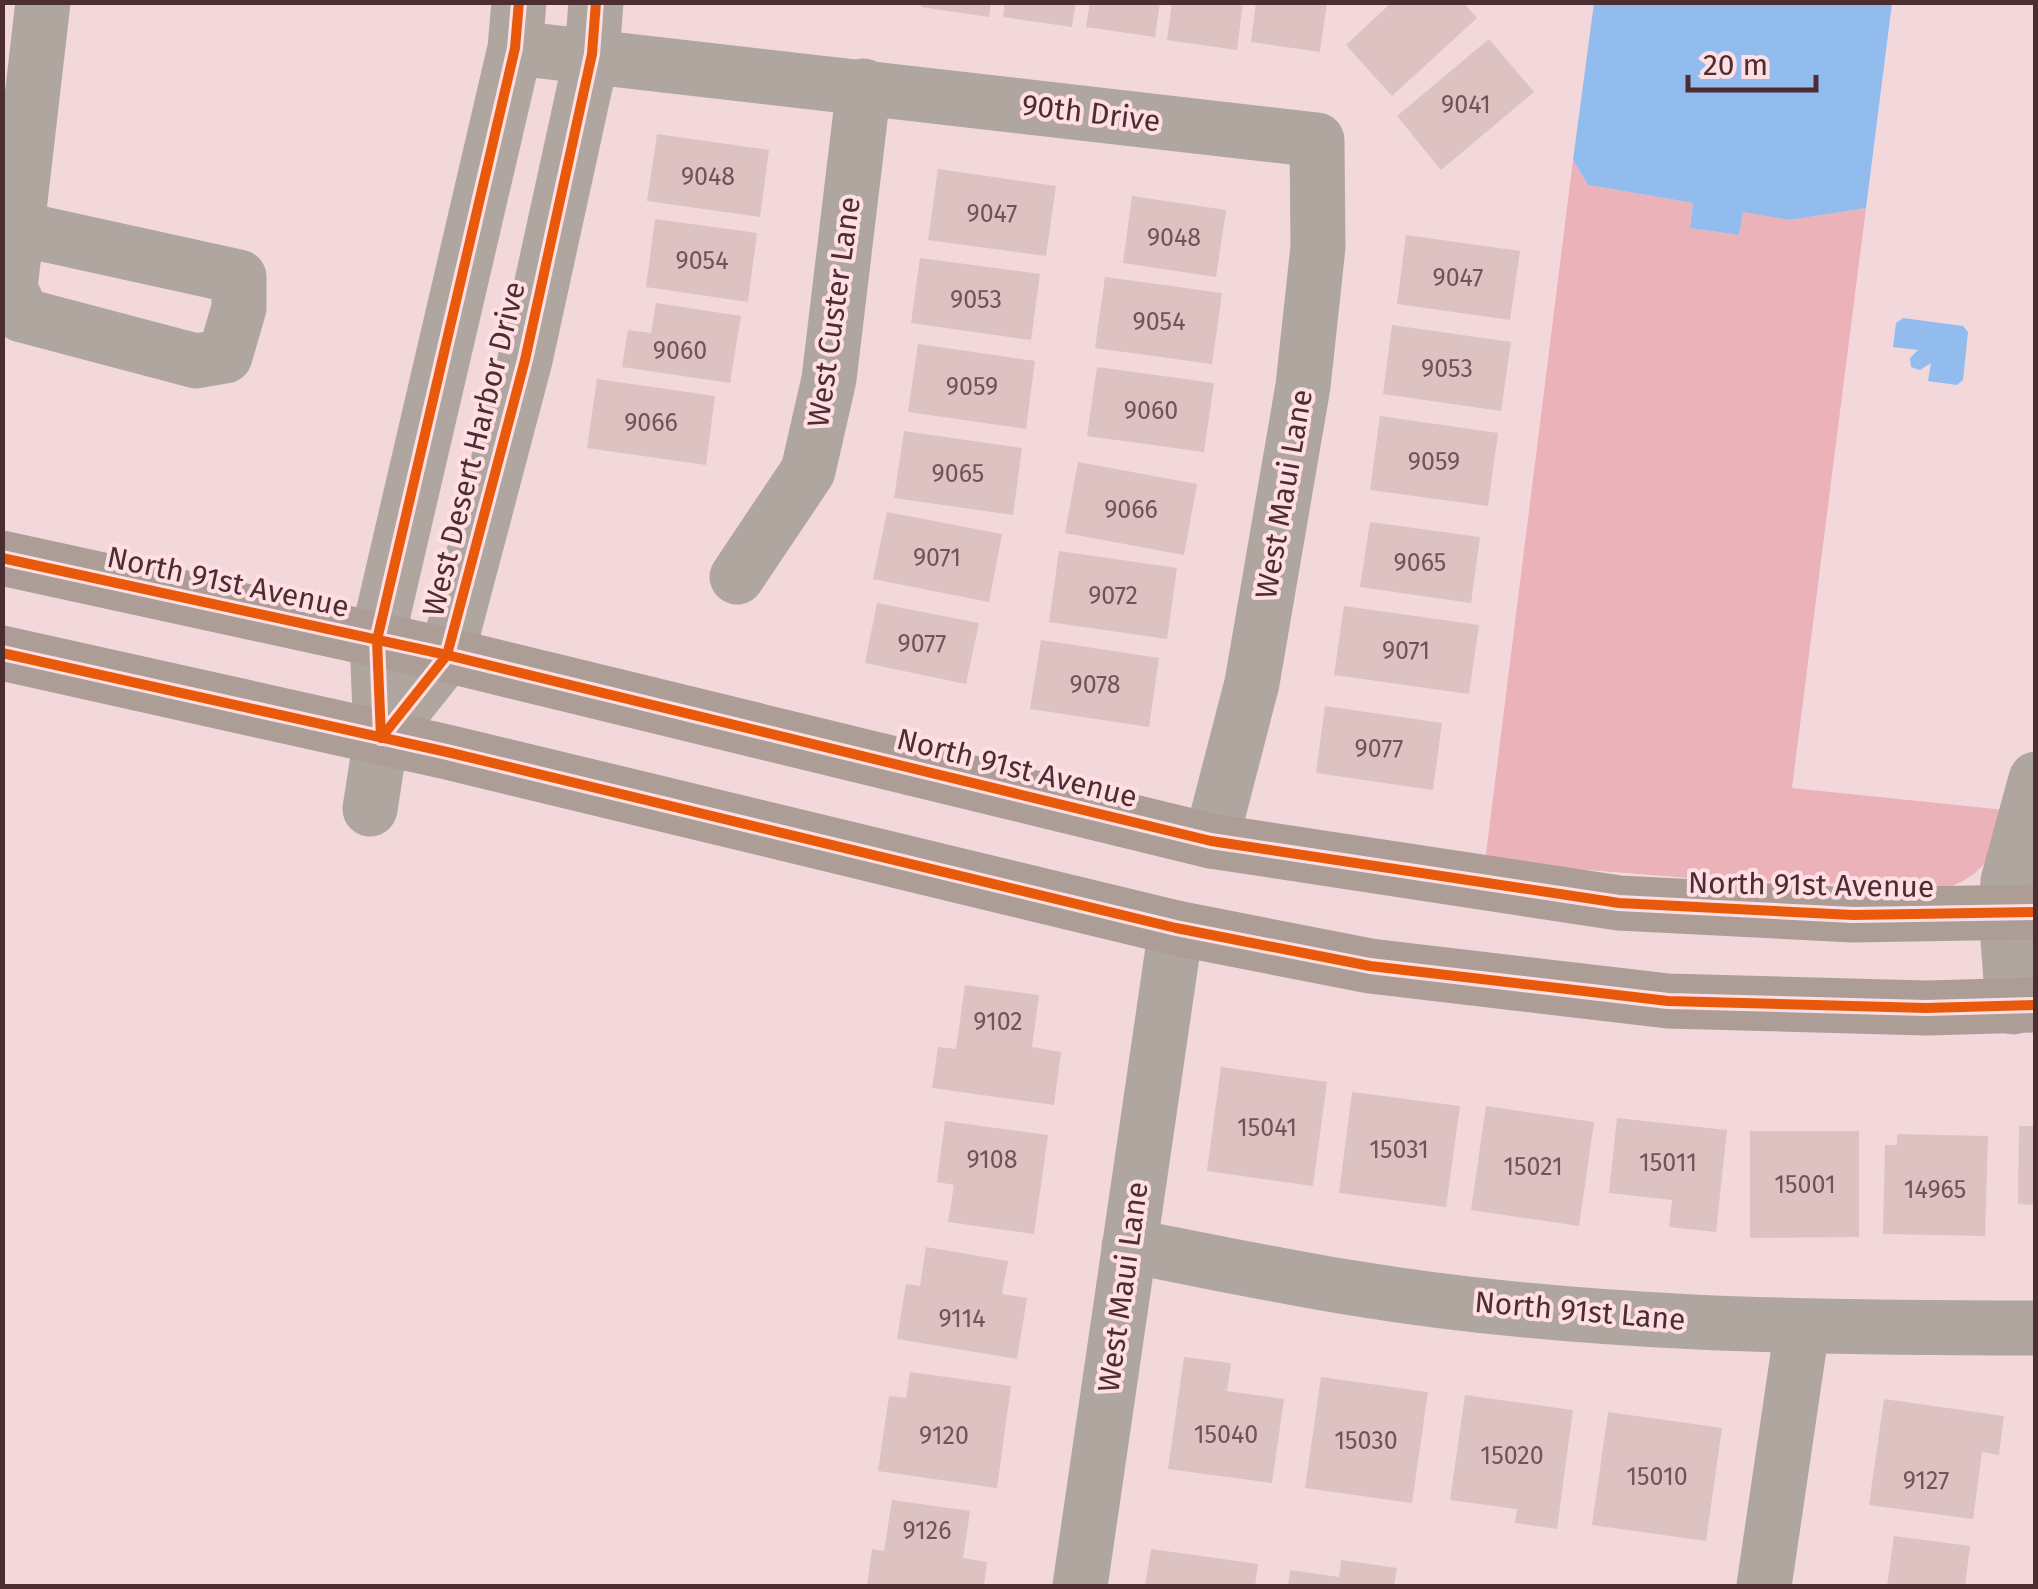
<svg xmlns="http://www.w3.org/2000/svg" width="2038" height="1589" viewBox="0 0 2038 1589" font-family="'Fira Sans',sans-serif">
<rect width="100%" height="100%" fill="#f2d8db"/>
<path fill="#ecb2ba" d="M1573 160 1588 185 1693 203 1690 228 1739 235 1743 211 1790 220 1866 208 1792 788 2005 810C1992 851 1993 869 1950 887L1715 880 1485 862Z"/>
<path fill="#93bcee" d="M1594 3H1892L1866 208 1790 220 1743 212 1739 235 1690 228 1693 203 1588 185 1573 160Z
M1903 318 1963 326 1968 332 1963 380 1957 385 1928 381 1931 363 1920 370 1911 367 1910 358 1918 350 1893 347 1896 323Z"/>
<path fill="#dcc2c1" d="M921 2H991L989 17 921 7Z
M1005 2H1076L1072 27 1003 17Z
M1090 2H1160L1155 37 1086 27Z
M1172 2H1243L1237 50 1167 40Z
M1256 2H1327L1320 52 1251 42Z
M1392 2H1463L1477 18 1392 96 1346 45Z
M1489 39 1534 92 1441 170 1397 116Z
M657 134 769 150 760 217 647 201Z
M938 169 1056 186 1046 256 928 240Z
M1132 196 1226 210 1216 277 1123 263Z
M655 219 757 233 748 302 646 287Z
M1406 235 1520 251 1510 320 1397 304Z
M920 258 1040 274 1031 340 911 323Z
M1105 277 1222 293 1212 364 1095 348Z
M656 303 741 316 730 383 622 367 628 330 651 333Z
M1392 325 1511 342 1501 411 1383 394Z
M918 344 1035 361 1026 429 908 412Z
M1097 367 1214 383 1204 452 1087 436Z
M597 379 715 396 706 465 587 448Z
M1380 416 1498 433 1488 506 1370 490Z
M904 431 1022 448 1013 515 894 498Z
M1078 462 1197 484 1184 555 1065 533Z
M887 512 1002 534 989 602 873 579Z
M1370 522 1480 537 1471 603 1360 587Z
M1059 551 1177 568 1167 639 1049 622Z
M877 603 979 623 966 684 865 663Z
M1344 606 1479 625 1469 694 1334 675Z
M1041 640 1159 658 1149 727 1030 709Z
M1325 706 1442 723 1433 790 1316 773Z
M965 985 1039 995 1032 1047 1061 1052 1054 1105 932 1088 938 1047 956 1049Z
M1221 1067 1327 1082 1313 1186 1207 1171Z
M1352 1092 1460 1106 1446 1207 1339 1193Z
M1486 1106 1594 1122 1579 1226 1471 1210Z
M1617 1118 1727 1130 1716 1232 1669 1227 1672 1200 1609 1193Z
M945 1121 1048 1135 1034 1234 948 1222 954 1185 937 1182Z
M2019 1126H2036V1205L2018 1204Z
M1750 1131H1859V1237L1750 1238Z
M1897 1134 1988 1136 1985 1236 1883 1234 1885 1145H1897Z
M926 1247 1008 1261 1002 1294 1027 1298 1017 1359 897 1339 906 1284 920 1286Z
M1184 1357 1231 1363 1227 1391 1284 1399 1272 1483 1168 1469Z
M910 1372 1011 1386 997 1488 878 1471 889 1396 906 1398Z
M1321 1377 1428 1392 1412 1503 1305 1488Z
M1465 1395 1573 1410 1557 1529 1515 1523 1517 1509 1450 1500Z
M1884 1399 2004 1416 1999 1455 1982 1452 1973 1519 1869 1505Z
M1608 1412 1722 1428 1706 1541 1592 1525Z
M892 1500 970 1511 963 1558 987 1562 984 1586H867L872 1549 884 1551Z
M1894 1536 1970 1546 1965 1586H1887Z
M1151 1549 1258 1564 1255 1586H1145Z
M1341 1560 1397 1568 1394 1586H1288L1290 1570 1339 1577Z"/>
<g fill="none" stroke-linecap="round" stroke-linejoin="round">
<path stroke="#b0a6a0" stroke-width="55" d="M515 48 1317 140 1318 247 1303 386 1252 683 1211 841
M16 228 239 277V308L225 356 196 361 22 315 10 288 43 2
M737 577 808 471 829 379 864 86
M381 738 447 655 525 360 592 54 596 2
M370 809 381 738 377 640 515 48 519 2
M2013 1007 2006 913 2008 881 2036 779
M1129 1246C1204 1260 1278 1276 1353 1288 1578 1325 1808 1328 2036 1328
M1080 1586 1176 928
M1764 1586 1802 1328"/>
<path stroke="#ac9e97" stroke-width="55" d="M2 558 447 655 1211 841 1619 903 1853 915 2036 912
M2 653 447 752 1176 928 1370 966 1668 1001 1926 1008 2036 1005"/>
<g stroke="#ffdfe3" stroke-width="16">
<path id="cycleway" d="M2 558 447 655 1211 841 1619 903 1853 915 2036 912
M2 653 447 752 1176 928 1370 966 1668 1001 1926 1008 2036 1005
M381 738 447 655 525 360 592 54 596 2
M381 738 377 640 515 48 519 2"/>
</g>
<use href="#cycleway" stroke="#e8590c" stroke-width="10"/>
</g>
<g text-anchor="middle" stroke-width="8" stroke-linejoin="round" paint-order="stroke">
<g font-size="25" fill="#715457">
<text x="1466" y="113">9041</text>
<text x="708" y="185">9048</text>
<text x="992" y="222">9047</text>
<text x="1174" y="246">9048</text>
<text x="702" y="269">9054</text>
<text x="1458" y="286">9047</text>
<text x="976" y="308">9053</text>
<text x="1159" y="330">9054</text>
<text x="680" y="359">9060</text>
<text x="1447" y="377">9053</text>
<text x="972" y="395">9059</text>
<text x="1151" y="419">9060</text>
<text x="651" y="431">9066</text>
<text x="1434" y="470">9059</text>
<text x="958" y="482">9065</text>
<text x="1131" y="518">9066</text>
<text x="937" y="566">9071</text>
<text x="1420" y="571">9065</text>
<text x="1113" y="604">9072</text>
<text x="922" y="652">9077</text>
<text x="1406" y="659">9071</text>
<text x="1095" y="693">9078</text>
<text x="1379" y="757">9077</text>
<text x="998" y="1030">9102</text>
<text x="1267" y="1136">15041</text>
<text x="1399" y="1158">15031</text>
<text x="992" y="1168">9108</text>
<text x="1668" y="1171">15011</text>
<text x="1533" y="1175">15021</text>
<text x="1805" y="1193">15001</text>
<text x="1935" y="1198">14965</text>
<text x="962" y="1327">9114</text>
<text x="1226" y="1443">15040</text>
<text x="944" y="1444">9120</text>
<text x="1366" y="1449">15030</text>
<text x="1512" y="1464">15020</text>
<text x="1657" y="1485">15010</text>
<text x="1926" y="1489">9127</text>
<text x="927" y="1539">9126</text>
</g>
<g font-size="30" fill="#4b2d32" stroke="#ffdfe3">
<text transform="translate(1091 113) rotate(7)" y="10">90th Drive</text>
<text transform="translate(834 312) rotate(-82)" y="10">West Custer Lane</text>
<text transform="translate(474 449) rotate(-76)" y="10">West Desert Harbor Drive</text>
<text transform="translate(1284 494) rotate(-80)" y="10">West Maui Lane</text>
<text transform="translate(228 582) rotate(12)" y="10">North 91st Avenue</text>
<text transform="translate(1017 768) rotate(14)" y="10">North 91st Avenue</text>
<text transform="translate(1811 885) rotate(1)" y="10">North 91st Avenue</text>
<text transform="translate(1123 1287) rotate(-82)" y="10">West Maui Lane</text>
<text transform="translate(1580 1311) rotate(5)" y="10">North 91st Lane</text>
</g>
</g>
<rect width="2038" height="1589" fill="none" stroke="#4b2d32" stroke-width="10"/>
<path d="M1688 75v15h128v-15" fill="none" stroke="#4b2d32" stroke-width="5"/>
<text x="1703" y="75" font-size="30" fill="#4b2d32" stroke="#ffdfe3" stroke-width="8" paint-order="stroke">20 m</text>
</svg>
